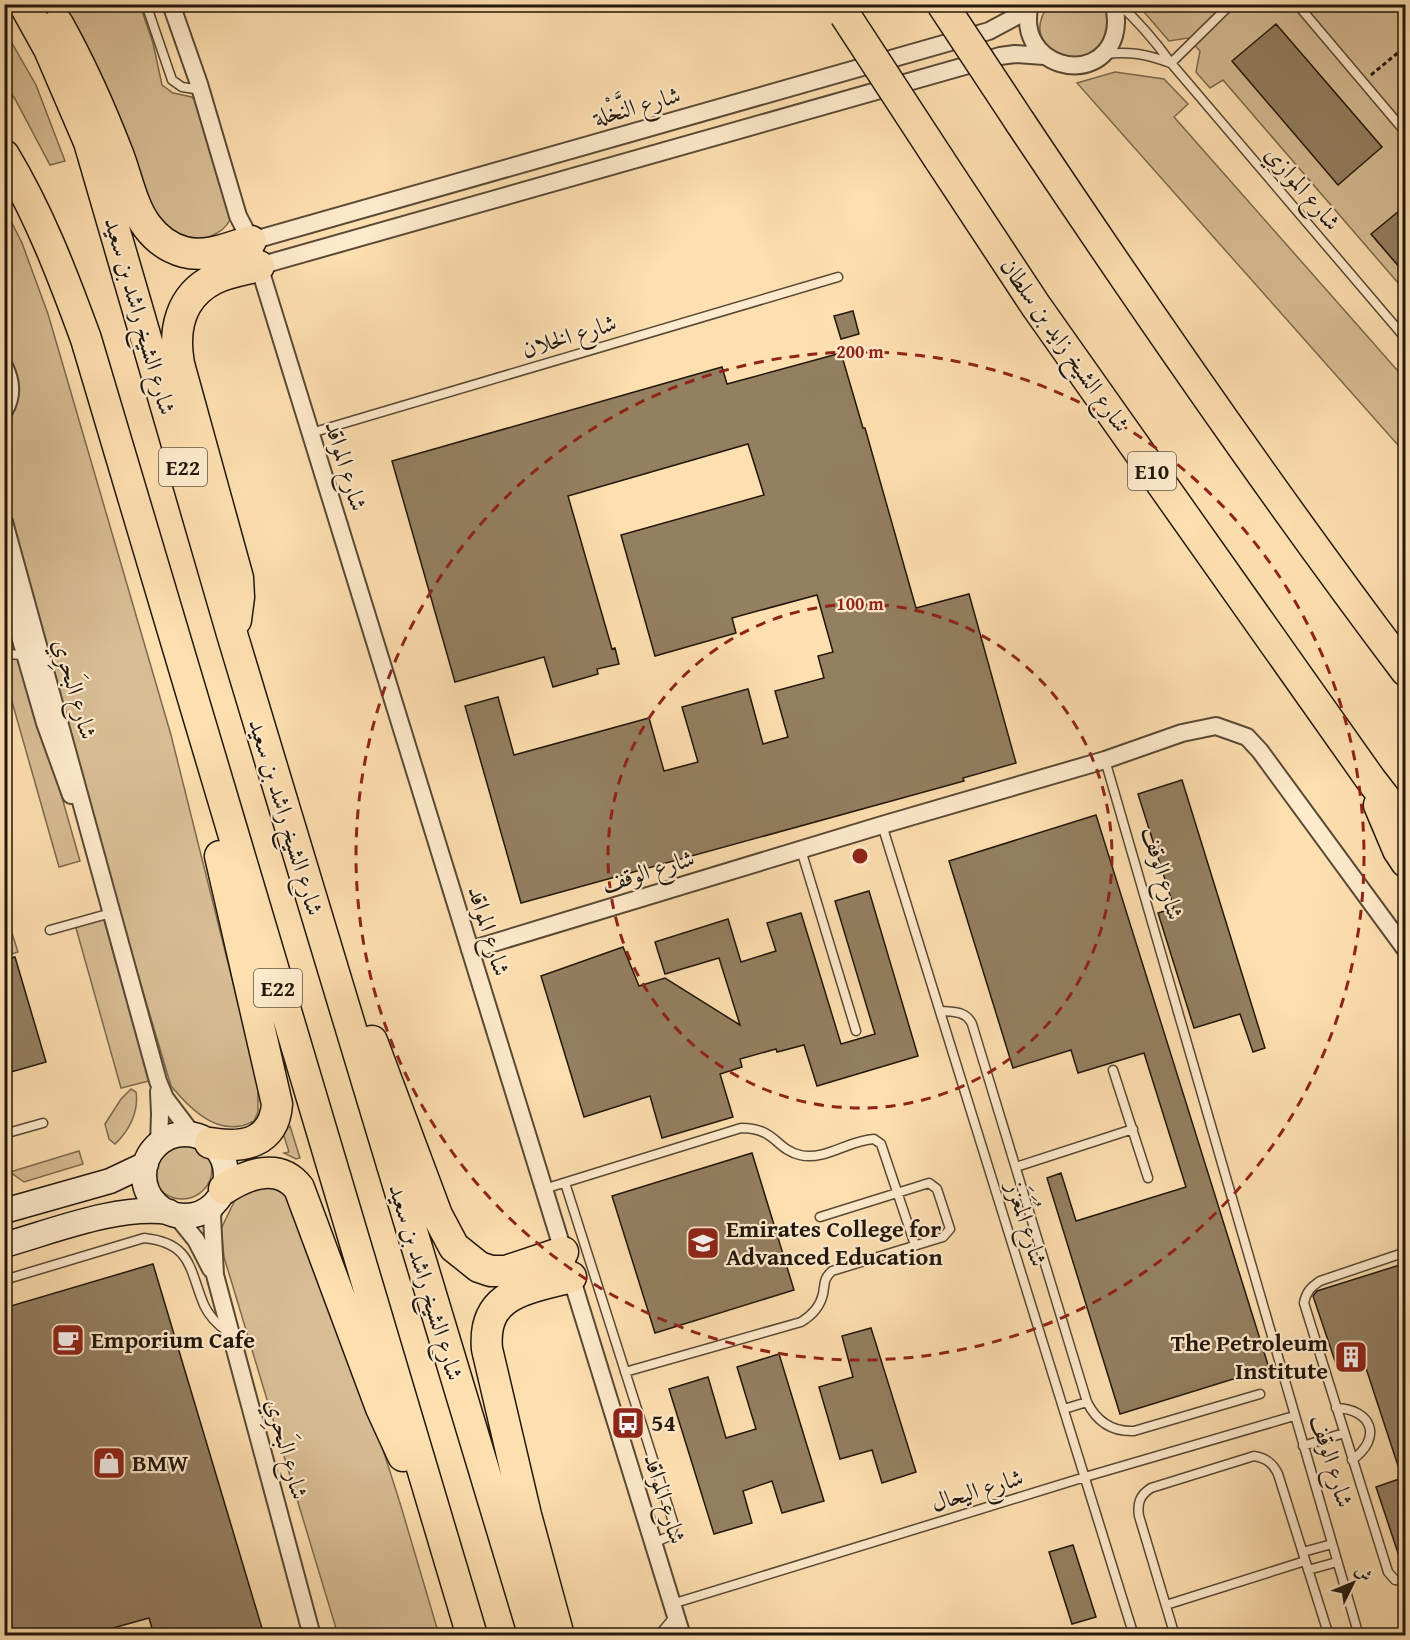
<svg xmlns="http://www.w3.org/2000/svg" width="1410" height="1640" viewBox="0 0 1410 1640" font-family="'Gentium Book Plus',Amiri,serif">
<rect width="100%" height="100%" fill="#fedfb0"/>
<filter id="stains"><feTurbulence type="fractalNoise" baseFrequency=".00333" numOctaves="4"/><feColorMatrix values="0 0 0 0 .2 0 0 0 0 .09 0 0 0 0 .02 0 0 0 .5 -.17"/></filter>
<radialGradient id="worn" r=".72"><stop offset=".6" stop-color="#630" stop-opacity="0"/><stop offset="1" stop-color="#630" stop-opacity=".3"/></radialGradient>
<path fill="#d8bd94" stroke="#7c6a50" stroke-width="1.5" d="M61 5H140L153 43 162 85 173 93 192 97C205 110 208 141 213 158 216 170 231 208 231 215 230 223 224 229 217 233 191 249 172 232 151 216L67 14Z
M1048 5H1104L1112 21 1099 55 1063 60C1042 42 1031 32 1048 5Z
M1138 5H1405V291L1223 80 1210 88 1196 72 1200 51 1188 38 1169 41Z
M5 31 36 85 65 161 50 165 15 99 5 86Z
M1115 72 1164 79 1188 104 1174 117 1405 379V453L1077 83Z
M4 207 22 243 48 314 171 735 258 1083V1112L254 1121C249 1123 244 1126 240 1126 212 1132 187 1105 171 1086L5 526Z
M12 654 23 660 80 861 59 867 5 677V656Z
M4 908 18 952 5 956H4Z
M95 916 104 920 149 1081 121 1088 76 928 81 919Z
M131 1089 136 1092C139 1112 129 1131 115 1144L109 1139 105 1124 121 1099Z
M290 1126 300 1158 296 1159 284 1153 289 1152 283 1133Z
M152 1169a30 30 0 1 1 60 0a30 30 0 1 1-60 0Z
M79 1151 83 1164 24 1182 10 1172Z
M276 1179 290 1194 362 1384 400 1503 439 1635H338L224 1257 221 1229 235 1200 253 1181Z"/>
<path fill="#947f61" stroke="#21170c" stroke-width="1.5" d="M1276 24 1382 147 1338 185 1232 61Z
M1399 211 1406 219V275L1371 234Z
M853 311 859 334 841 339 834 316Z
M841 353 863 428H865L916 608 969 594 1016 763 963 778 964 781 521 903 465 706 498 697 514 755 649 718 664 771 698 762 682 707 748 689 763 744 788 737 775 691 824 678 818 656 833 652 817 595 732 618 736 633 655 656 621 535 764 495 748 444 568 496 612 649 615 648 619 664 597 669 598 674 553 687 544 657 455 682 392 461 722 367 727 384Z
M1182 780 1265 1048 1253 1052 1240 1014 1194 1028 1158 913 1174 908 1138 794Z
M1096 815 1269 1368 1120 1414 1047 1178 1061 1173 1076 1221 1186 1187 1144 1053 1078 1073 1071 1050 1013 1068 949 861Z
M869 891 918 1056 817 1086 804 1045 777 1052 776 1049 740 1059 742 1067 720 1074 733 1117 662 1138 650 1096 584 1117 541 976 623 947 639 986 665 978 740 1025 719 958 665 974 655 942 728 919 741 962 776 951 767 923 801 913 841 1044 875 1034 835 901Z
M15 957 46 1062 4 1074V960Z
M752 1153 794 1290 655 1333 612 1196Z
M1406 1263V1568H1403L1376 1487 1402 1478 1363 1359 1337 1367 1313 1296 1317 1291Z
M153 1264 264 1635H154L149 1618 88 1635H4V1308Z
M871 1328 916 1472 882 1483 872 1450 840 1459 819 1387 853 1377 842 1336Z
M779 1354 824 1501 782 1513 772 1481 743 1491 752 1523 714 1534 669 1389 708 1377 726 1438 756 1429 737 1367Z
M1073 1545 1096 1617 1072 1624 1049 1552Z"/>
<g fill="none" stroke-linecap="round" stroke-linejoin="round">
<g stroke="#584935" stroke-width="11">
<path id="lane" d="M146 4 172 80 182 87 201 90
M1119 4C1139 22 1155 41 1171 63L1406 339
M1297 4 1401 127
M1104 54C1129 51 1147 54 1170 63
M1171 63 1231 4
M311 433 838 277
M4 654 25 655
M1105 760 1359 1636
M882 825 1134 1636
M801 850 856 1031
M50 930 111 913
M941 1011C954 1012 966 1011 972 1024L1087 1402C1097 1422 1112 1432 1134 1431L1260 1394
M1113 1070 1148 1178
M4 1134 43 1123
M1016 1167 1133 1129
M565 1183 674 1525 670 1536 653 1543
M544 1189 741 1128C776 1128 775 1149 800 1155 825 1161 849 1140 874 1139L881 1144 915 1245
M1406 1252 1320 1281C1311 1287 1306 1292 1304 1303L1388 1572 1395 1580 1406 1581
M4 1280 144 1238C192 1243 189 1269 204 1305 209 1316 218 1325 228 1332
M625 1372 801 1322C811 1316 820 1307 823 1294 825 1284 823 1279 832 1271L943 1237 950 1229 937 1189 929 1183 820 1217
M1336 1408C1372 1409 1383 1438 1352 1460
M1064 1409 1087 1402
M1303 1446 1344 1433
M1303 1552 1332 1544
M1308 1570 1337 1562
M672 1604 1085 1477 1294 1416
M1166 1605 1305 1561
M658 1636 675 1616
M1175 1636 1139 1516C1137 1503 1140 1495 1151 1488L1254 1456C1266 1458 1273 1463 1278 1474L1329 1636"/>
</g>
<g stroke="#584935" stroke-width="20">
<path id="street" d="M171 4 199 84 238 216 251 241 259 266 682 1636
M1030 4C1014 67 1098 88 1114 36 1117 25 1117 15 1113 4
M251 241 989 31 1017 16 1029 5
M259 266 1000 56 1015 54 1044 56
M4 366C11 380 13 396 4 411
M4 522 158 1081 165 1098 193 1135
M4 581 45 723 71 795
M470 950 882 825 1105 760 1182 733 1216 726 1247 737 1260 751 1406 950
M159 1091 160 1114 159 1144
M216 1202 212 1216 215 1275 312 1636
M175 1214 196 1240 211 1269"/>
</g>
<g stroke="#21170c" stroke-width="27">
<path id="secondary" d="M144 1175a41 41 0 1 1 82 0a41 41 0 1 1-82 0Z
M4 1211 110 1181 146 1164
M4 1245C54 1231 117 1205 169 1212"/>
</g>
<g stroke="#21170c" stroke-width="33">
<path id="highway" d="M24 4 49 49 89 142 232 634 534 1636
M58 24C81 65 101 110 118 154 127 177 132 206 147 226 156 238 169 248 184 252 207 258 230 247 251 241
M1020 122C1144 308 1271 492 1406 671
M4 155C39 213 63 276 86 339L472 1636
M939 159 1036 306 1371 780 1406 825
M236 620 239 597 238 578 179 364C173 330 180 296 214 279 228 272 244 270 259 266
M1379 805 1398 850 1406 862
M372 1041 437 1215 454 1247 479 1267 491 1271H506L563 1252
M210 1143C243 1149 274 1143 277 1104L220 856
M224 1189C247 1174 279 1162 299 1188L381 1408 403 1456
M559 1636 526 1515 487 1349C482 1292 528 1289 571 1277"/>
</g>
<path stroke="#21170c" stroke-width="3" stroke-dasharray="4.5 3" stroke-linecap="butt" d="M1400 4 1406 11
M1371 75 1406 46"/>
<use href="#lane" stroke="#feeacc" stroke-width="8"/>
<use href="#street" stroke="#feeacc" stroke-width="16"/>
<use href="#secondary" stroke="#feeacc" stroke-width="24"/>
<use href="#highway" stroke="#fedfb0" stroke-width="30"/>
<g stroke="#21170c" stroke-width="33" stroke-linecap="butt">
<path id="highway-bridge" d="M942 4 1020 122
M845 15 939 159"/>
</g>
<use href="#highway-bridge" stroke="#fedfb0" stroke-width="30"/>
</g>
<g fill="none" stroke="#8f2418" stroke-width="3" stroke-dasharray="10 8">
<circle cx="860" cy="856" r="252"/>
<circle cx="860" cy="856" r="504"/>
</g>
<defs>
<g id="school-square" transform="scale(1.725)"><rect x="-9" y="-9" width="18" height="18" rx="4" fill="#8f2418" stroke="#feeacc"/><path d="M0-5L7-2L0 1L-7-2ZM-4 1L0 2.5L4 1V4Q0 6-4 4Z" fill="#fff"/></g>
<g id="cafe-square" transform="scale(1.725)"><rect x="-9" y="-9" width="18" height="18" rx="4" fill="#8f2418" stroke="#feeacc"/><path d="M-5.5-4.5H6V0H3Q3 3.5 0 3.5H-2.5Q-5.5 3.5-5.5 0ZM3-3.2v2h1.7v-2ZM-6 4.5H4V6H-6Z" fill="#fff"/></g>
<g id="building-square" transform="scale(1.725)"><rect x="-9" y="-9" width="18" height="18" rx="4" fill="#8f2418" stroke="#feeacc"/><path d="M-4-6H4V6H1V3H-1V6H-4ZM-2.5-4.3h1.7v1.8h-1.7ZM.8-4.3h1.7v1.8H.8ZM-2.5-1h1.7V.8h-1.7ZM.8-1h1.7V.8H.8Z" fill="#fff"/></g>
<g id="bus-square" transform="scale(1.725)"><rect x="-9" y="-9" width="18" height="18" rx="4" fill="#8f2418" stroke="#feeacc"/><path d="M-5-6H5V4H4V6H2V4H-2V6H-4V4H-5ZM-3.5-4V0h7V-4ZM-3.5 1.2v1.5H-2V1.2ZM2 1.2v1.5H3.5V1.2Z" fill="#fff"/></g>
<g id="shop-square" transform="scale(1.725)"><rect x="-9" y="-9" width="18" height="18" rx="4" fill="#8f2418" stroke="#feeacc"/><path d="M-5-2.5h2.3a2.7 3.5 0 0 1 5.4 0H5L5.5 6h-11ZM-1.5-2.5h3a1.5 2.3 0 0 0-3 0Z" fill="#fff"/></g>
</defs>
<g fill-rule="evenodd">
<use href="#school-square" x="703" y="1243"/>
<use href="#cafe-square" x="68" y="1340"/>
<use href="#building-square" x="1351" y="1357"/>
<use href="#bus-square" x="628" y="1423"/>
<use href="#shop-square" x="109" y="1463"/>
</g>
<g text-anchor="middle" stroke-width="4.5" stroke-linejoin="round" paint-order="stroke">
<g fill="#feeacc" stroke="#635646" stroke-width="1.5">
<rect x="159" y="448" width="48" height="38" rx="4.5"/>
<rect x="1128" y="452" width="48" height="38" rx="4.5"/>
<rect x="254" y="969" width="48" height="38" rx="4.5"/>
</g>
<g font-size="22" font-weight="bold" fill="#21170c">
<text x="183" y="475">E22</text>
<text x="1152" y="479">E10</text>
<text x="278" y="996">E22</text>
</g>
<g font-size="24" fill="#21170c" stroke="#feeacc">
<text transform="translate(637 106) rotate(-16)" y="8">شارع النَّخْلة</text>
<text transform="translate(1303 188) rotate(50)" y="8">شارع الموازي</text>
<text transform="translate(140 316) rotate(74)" y="8">شارع الشيخ راشد بن سعيد</text>
<text transform="translate(569 336) rotate(-17)" y="8">شارع الخلان</text>
<text transform="translate(1065 345) rotate(55)" y="8">شارع الشيخ زايد بن سلطان</text>
<text transform="translate(346 466) rotate(73)" y="8">شارع المواقد</text>
<text transform="translate(75 689) rotate(74)" y="8">شارع البَحرِي</text>
<text transform="translate(286 817) rotate(73)" y="8">شارع الشيخ راشد بن سعيد</text>
<text transform="translate(648 871) rotate(-17)" y="8">شارع الوقف</text>
<text transform="translate(1163 873) rotate(74)" y="8">شارع الوقف</text>
<text transform="translate(489 931) rotate(73)" y="8">شارع المواقد</text>
<text transform="translate(1027 1224) rotate(73)" y="8">شارع المُعَزَز</text>
<text transform="translate(426 1282) rotate(73)" y="8">شارع الشيخ راشد بن سعيد</text>
<text transform="translate(287 1449) rotate(75)" y="8">شارع البَحرِي</text>
<text transform="translate(1332 1461) rotate(73)" y="8">شارع الوقف</text>
<text transform="translate(977 1490) rotate(-17)" y="8">شارع اليحال</text>
<text transform="translate(665 1499) rotate(73)" y="8">شارع المواقد</text>
</g>
<g font-size="24" font-weight="bold" fill="#21170c" stroke="#feeacc" text-anchor="start">
<text x="726" y="1237">Emirates College for<tspan x="726" dy="28">Advanced Education</tspan></text>
<text x="91" y="1348">Emporium Cafe</text>
<text x="1328" y="1351" text-anchor="end">The Petroleum<tspan x="1328" dy="28">Institute</tspan></text>
<text x="651" y="1431">54</text>
<text x="132" y="1471">BMW</text>
</g>
</g>
<circle cx="860" cy="856" r="9" fill="#8f2418" stroke="#feeacc" stroke-width="3"/>
<g font-size="18" text-anchor="middle" font-weight="bold" fill="#8f2418" stroke="#feeacc" stroke-width="4.5" stroke-linejoin="round" paint-order="stroke">
<text x="860" y="358">200 m</text>
<text x="860" y="610">100 m</text>
</g>
<rect width="1410" height="1640" fill="none" stroke="#fedfb0" stroke-width="24"/>
<rect x="6" y="6" width="1398" height="1628" fill="none" stroke="#21170c" stroke-width="3"/>
<rect x="12" y="12" width="1386" height="1616" fill="none" stroke="#21170c" stroke-width="1.5"/>
<g transform="translate(1353 1583) rotate(47)" stroke="#feeacc" stroke-width="4.5" paint-order="stroke">
<path d="M0-4.5L10 22L0 15L-10 22Z" fill="#21170c"/>
<text y="-9" font-size="16" font-weight="bold" text-anchor="middle" fill="#21170c">ش</text>
</g>
<rect width="100%" height="100%" filter="url(#stains)"/>
<rect width="100%" height="100%" fill="url(#worn)"/>
</svg>
